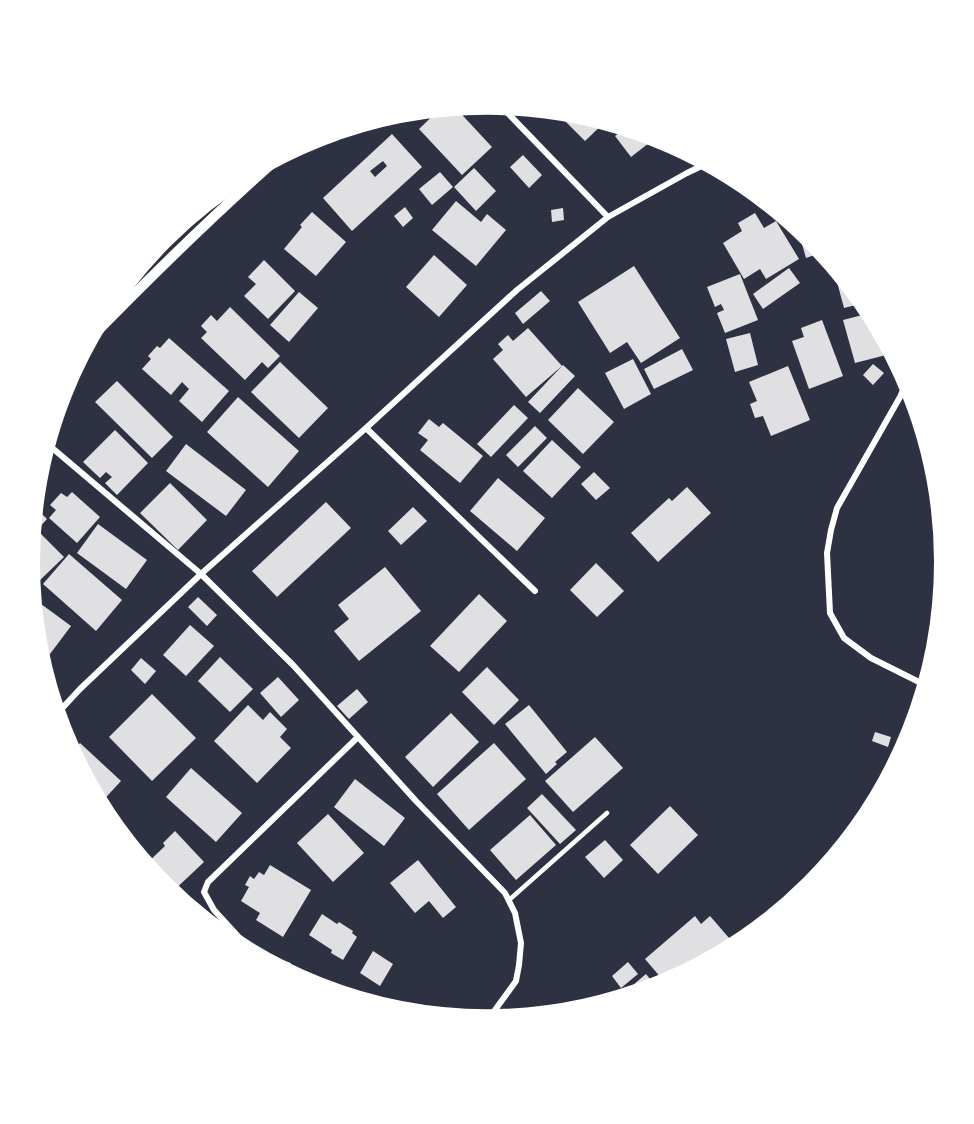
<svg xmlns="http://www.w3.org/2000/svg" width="974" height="1124" viewBox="0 0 974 1124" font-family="'Public Sans',sans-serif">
<rect width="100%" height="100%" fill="#2d3142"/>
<path fill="#e0e0e3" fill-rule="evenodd" d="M452 104 492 147 462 175 419 129 444 105Z
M551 107 577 109 608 119 585 141Z
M629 125 637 128 649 143 631 157 615 136Z
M392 134 422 167 352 231 323 198ZM383 161 387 166 375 177 370 171Z
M523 155 542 175 529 188 510 167Z
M474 168 496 191 476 211 454 187Z
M440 172 453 187 432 205 419 189Z
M738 175 744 178 754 187 746 192 736 177Z
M456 201 481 222 487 214 506 230 476 266 432 230Z
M405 207 413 218 403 227 394 216Z
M563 208 564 220 552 222 551 210Z
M312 212 346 242 316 276 284 249 302 227 300 225Z
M755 213 764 228 776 221 799 259 766 279 760 269 744 279 723 243 742 231 738 223Z
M804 228 814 236 826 251 806 258 798 230Z
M434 255 467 285 439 317 406 287Z
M264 260 295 291 268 319 244 296 256 284 248 277Z
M634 266 680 338 641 363 627 342 610 353 578 302Z
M838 266 850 281 868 302 844 308 833 267Z
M789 268 800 283 763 309 753 294Z
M740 274 758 320 725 333 717 313 724 310 721 304 715 307 707 287Z
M541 291 550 301 523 324 515 313Z
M299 292 318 308 289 342 270 325Z
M230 307 280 356 268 368 262 362 245 380 201 338 207 332 201 326 211 315 217 321Z
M874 312 884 331 890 354 855 363 843 320Z
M822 320 843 376 809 389 792 341 804 337 801 328Z
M528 328 562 366 526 397 493 359 503 350 498 344 508 335 513 341Z
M750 333 758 365 735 372 726 339Z
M169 338 229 391 202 422 179 401 189 389 182 382 171 395 142 369 151 359 148 356 157 346 160 348Z
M682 349 693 370 654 389 644 369Z
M633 359 651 394 624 409 605 373Z
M280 362 328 408 299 438 251 392Z
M873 364 884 373 873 385 863 375Z
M563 365 575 376 540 413 528 402Z
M788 366 810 420 771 436 763 416 755 418 750 404 757 401 749 382Z
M117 381 173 437 152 458 95 402Z
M578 388 614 422 583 454 548 420Z
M238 397 299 451 268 487 207 432Z
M514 405 528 418 491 457 477 444Z
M429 419 439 427 443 423 483 456 460 483 420 450 428 440 418 433Z
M535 426 547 438 518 467 506 455Z
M115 430 148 463 117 495 105 483 112 477 106 472 100 478 83 462Z
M552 440 581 467 552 498 523 471Z
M186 444 246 490 226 516 166 471Z
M594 472 610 488 596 500 581 484Z
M498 478 545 518 517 551 470 511Z
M170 483 207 520 178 550 140 513Z
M687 487 711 513 658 562 631 533 669 498 672 501Z
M72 492 100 517 77 543 49 518 56 510 50 505 61 493 67 497Z
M326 502 351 528 277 597 252 571Z
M31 503 47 519 37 530 64 557 38 582 26 571V562Z
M413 507 427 521 401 545 388 531Z
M98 524 147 560 126 589 77 553Z
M69 554 122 600 96 631 43 584Z
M596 563 624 591 597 617 570 590Z
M385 567 421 611 359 661 334 631 349 619 338 605Z
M479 594 507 621 459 672 430 646Z
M198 597 217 615 207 626 188 607Z
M37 601 71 626 47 658 34 649 30 610Z
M190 625 214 646 186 676 163 655Z
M220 657 253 689 230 712 198 681Z
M141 658 156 671 145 684 131 670Z
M487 667 519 700 494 725 462 692Z
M278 677 299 700 281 717 260 693Z
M357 689 368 702 349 719 337 706Z
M152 694 196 738 152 781 109 737Z
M248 705 263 720 270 712 287 729 280 737 291 748 257 783 214 741Z
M529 705 567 752 555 762 557 764 546 774 505 724Z
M451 713 479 742 433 787 405 757Z
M875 732 891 737 888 747 872 741Z
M595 737 623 768 573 812 545 781Z
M80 743 121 781 97 807 69 755Z
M494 743 526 779 469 830 437 794Z
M191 768 242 813 216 842 166 797Z
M355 779 405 818 384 846 334 807Z
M542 794 576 830 560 844 527 808Z
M670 806 698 835 658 874 630 845Z
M328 814 364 853 333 882 297 843Z
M530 815 556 845 516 880 490 850Z
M175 831 204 862 169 895 160 888 143 867 165 846 163 843Z
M605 840 623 860 604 878 585 857Z
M418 860 456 907 443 918 429 901 415 913 390 883Z
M270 865 311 890 283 937 256 920 260 913 241 901 249 887 245 885 250 876 254 879 259 872 264 875Z
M322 914 337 924 339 922 353 931 352 933 357 937 343 960 331 953 332 950 309 935Z
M695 916 701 924 710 916 736 946 723 957 668 986 645 959Z
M373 951 393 964 380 986 360 973Z
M277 958 291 963 286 975 273 968Z
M628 962 638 974 621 988 612 976Z
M646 974 659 990 641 995 633 985Z
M434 1009 451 1016 450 1020 406 1015 408 1011 413 1013 414 1010 430 1017Z"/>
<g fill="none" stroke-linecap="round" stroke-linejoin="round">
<path stroke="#fff" stroke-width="4.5" d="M509 900 607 813"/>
<path stroke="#fff" stroke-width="6" d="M496 101 608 217
M118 287 130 298
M909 377 900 397 837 508 831 530 827 553 830 613 844 638 871 658 929 687
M366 428 535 591
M44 441 201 574 293 665 416 801 505 893 515 913 521 943 519 965 516 981 495 1010
M54 717 80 689 201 574 366 428 517 290 608 217 687 173 712 161
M258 960 256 956 214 910 204 892 208 882 358 737"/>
<path stroke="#fff" stroke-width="10" d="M80 349C149 278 219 209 293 145"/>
</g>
<path d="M0 0H974V1124H0ZM36 562a451 451 0 1 1 902 0a451 451 0 1 1-902 0Z" fill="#fff" fill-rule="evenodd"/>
<path fill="none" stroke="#fff" stroke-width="8" d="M36 562a451 451 0 1 1 902 0a451 451 0 1 1-902 0Z"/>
</svg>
